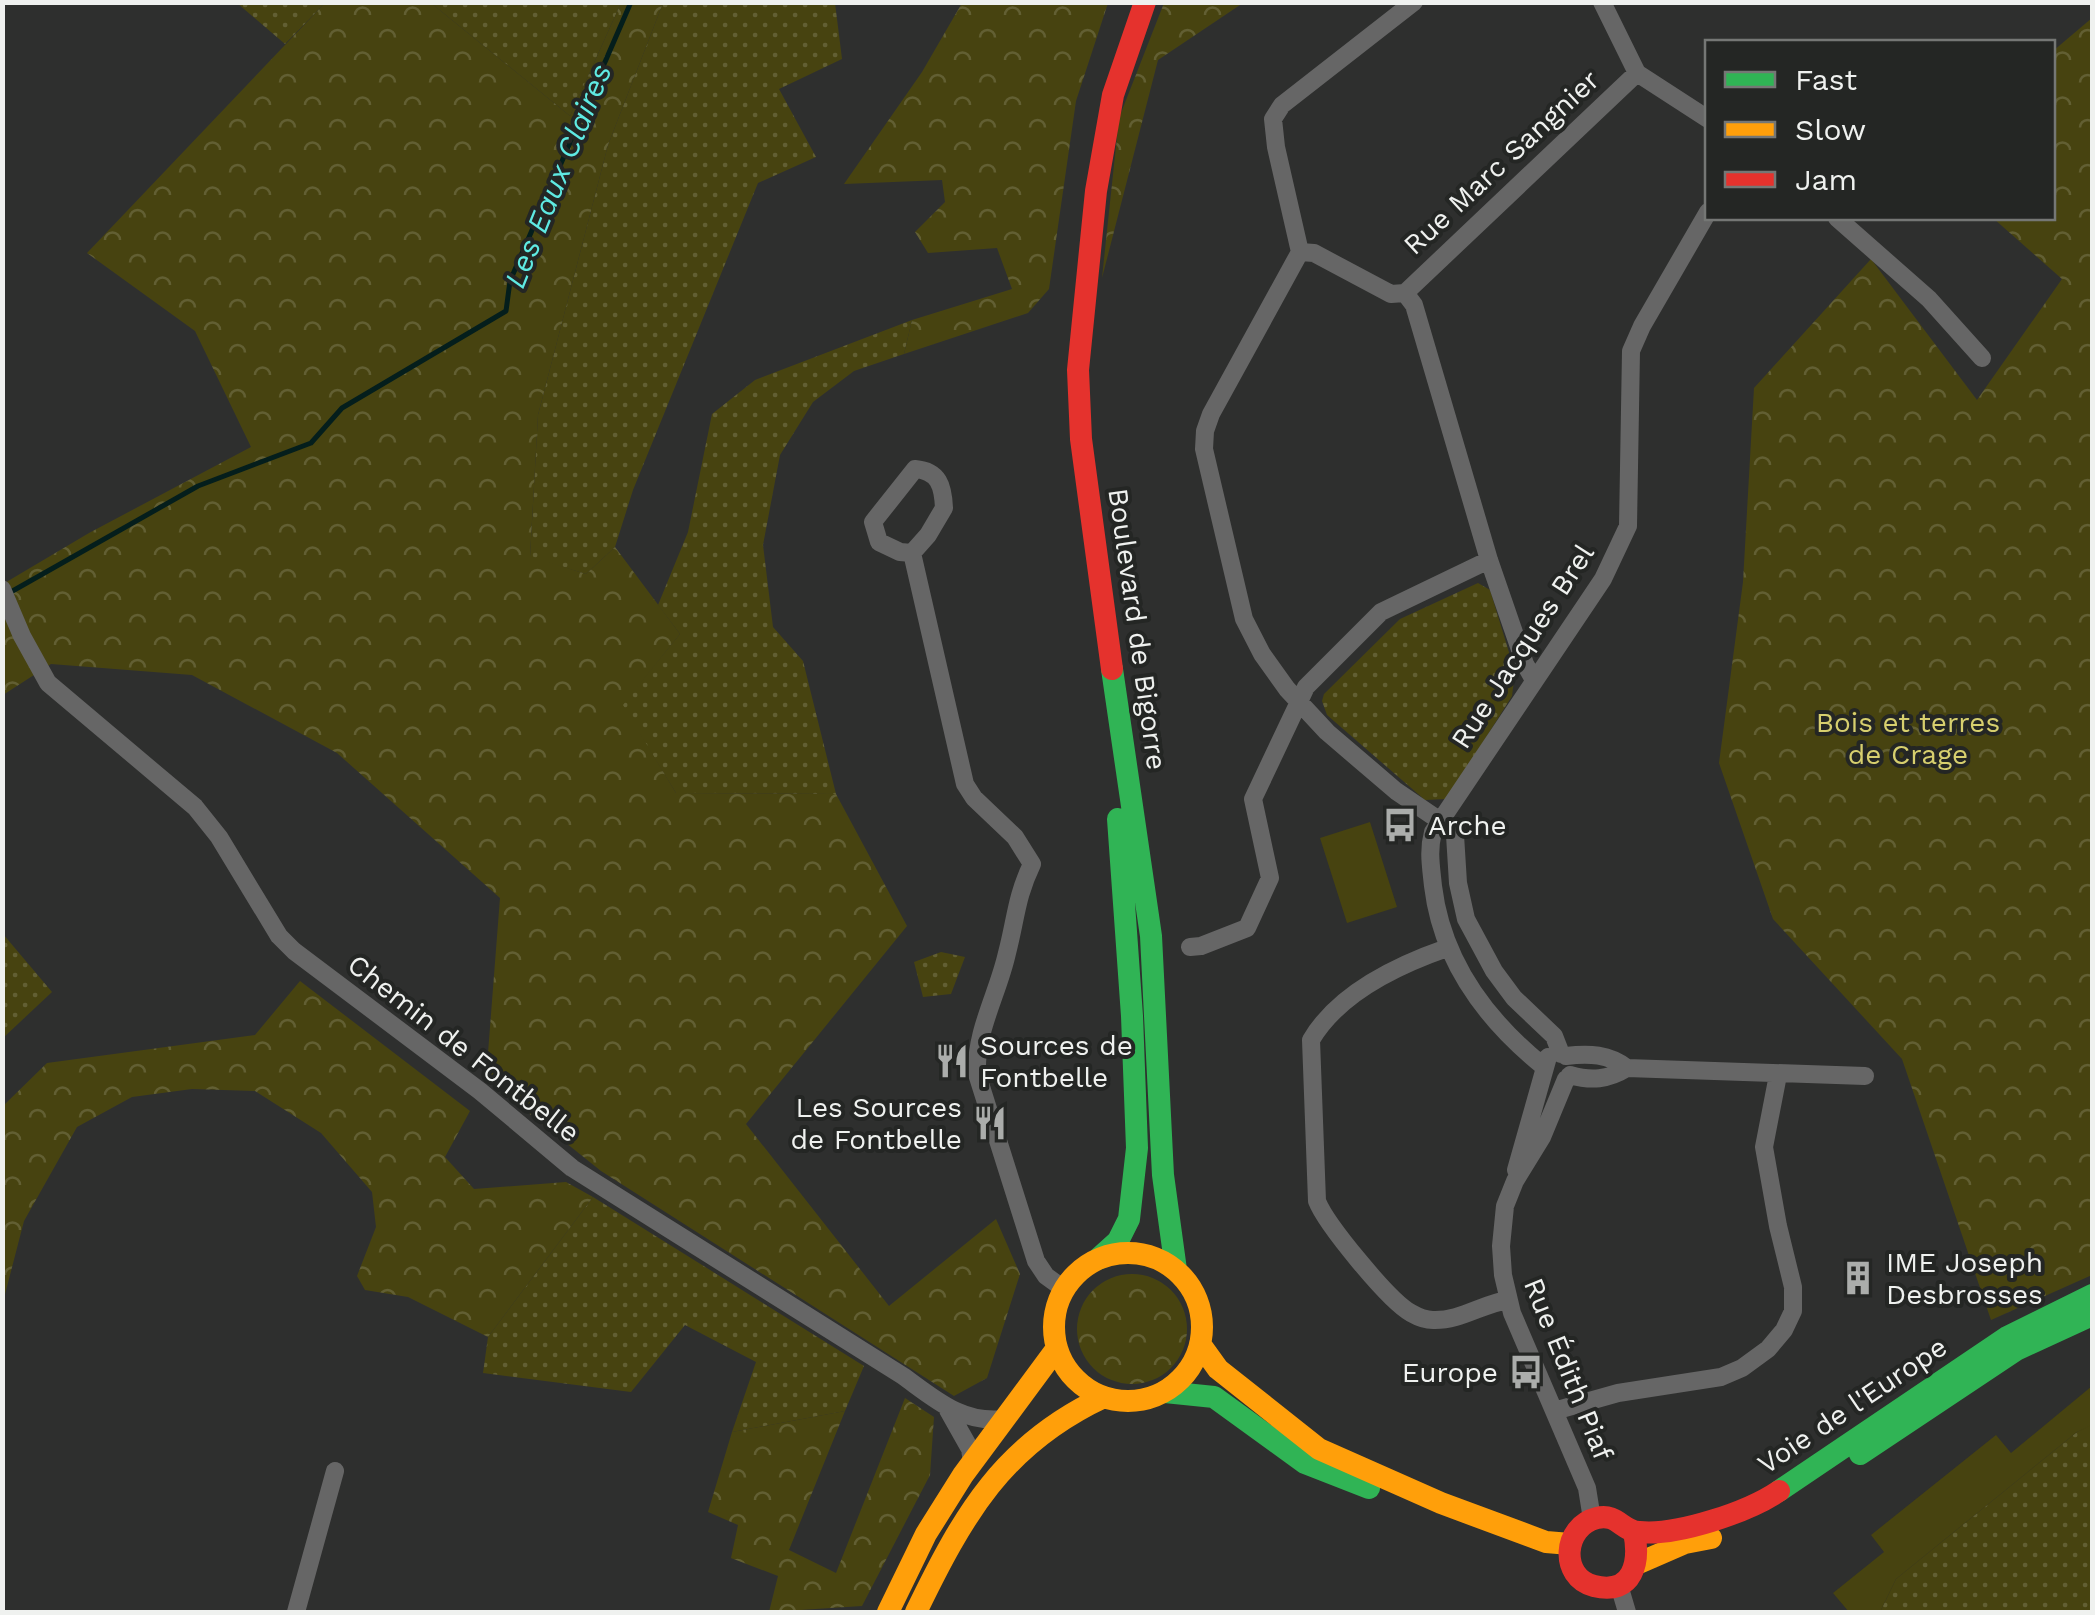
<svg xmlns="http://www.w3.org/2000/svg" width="2095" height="1615" viewBox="0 0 2095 1615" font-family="'Work Sans',sans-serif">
<defs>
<pattern id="grass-dots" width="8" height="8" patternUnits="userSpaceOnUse" patternTransform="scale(2.5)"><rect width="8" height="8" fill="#474310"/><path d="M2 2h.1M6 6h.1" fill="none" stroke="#625f33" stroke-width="1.8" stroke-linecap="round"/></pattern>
<pattern id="forest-crowns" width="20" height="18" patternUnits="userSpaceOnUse" patternTransform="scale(2.5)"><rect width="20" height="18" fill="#474310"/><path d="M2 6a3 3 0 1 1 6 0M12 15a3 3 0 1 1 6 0" fill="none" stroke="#625f33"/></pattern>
</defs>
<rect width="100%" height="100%" fill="#2e2f2e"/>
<path fill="url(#grass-dots)" d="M237 3H325L285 44Z
M431 3H621L570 116Z
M663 3H835L842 59 779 89 816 157 758 183 633 490 615 547 586 574 530 557 538 415 608 145Z
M912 320 904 354 854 371 813 402 780 455 763 545 773 627 803 661 836 794 676 793 622 705 680 634 658 605 688 532 712 414 755 380Z
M1478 583 1490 590 1515 672 1512 696 1451 793 1446 799 1425 800 1327 715 1322 701 1324 694 1400 619Z
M3 934 52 992 3 1038Z
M941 952 965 957 951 994 923 997 914 962Z
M593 1197 864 1366 845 1411 732 1432 756 1362 685 1325 631 1392 483 1373 488 1337Z
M2090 1425 2092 1612H1880L1896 1579 2077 1432Z"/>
<path fill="url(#forest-crowns)" d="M325 3H431L570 116 621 3H663L608 145 538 415 530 556 586 574 615 547 680 634 623 705 676 793 836 794 907 926 746 1124 889 1306 996 1219 1020 1274 987 1378 954 1396 601 1171 486 1079 500 898 337 753 192 675 51 664 3 695V584L89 533 251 447 195 331 87 253Z
M962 3H1108L1076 101 1049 289 1028 313 904 354 912 320 1012 289 997 248 928 253 915 232 945 202 942 180 844 184 922 72Z
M1164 3H1243L1158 60 1102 278 1119 118Z
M2092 18V1275L1991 1320 1902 1059 1773 919 1719 763 1743 582 1754 388 1871 259 1977 400 2062 279 1993 218H2052L2053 51Z
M300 981 470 1111 445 1157 474 1189 566 1182 593 1197 488 1337 408 1297 365 1290 357 1276 376 1227 372 1192 321 1133 255 1091 192 1089 132 1097 77 1127 24 1221 3 1302V1106L47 1063 255 1035Z
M1077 1329a55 55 0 1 1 110 0a55 55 0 1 1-110 0Z
M905 1398 934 1417 930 1475 862 1606 769 1612 778 1576 731 1558 738 1525 708 1512 732 1432 845 1411 789 1550 836 1573Z"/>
<path fill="#474310" d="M1370 822 1397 907 1347 923 1320 838Z
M2092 1386V1425L2077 1432 1896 1579 1880 1612H1849L1833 1593 1884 1552 1871 1535 1996 1435 2011 1453Z"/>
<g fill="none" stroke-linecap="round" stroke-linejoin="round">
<path stroke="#041e1c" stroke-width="5" d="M9 593 198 486 311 443 342 408 506 311 510 281 631 2"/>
<path stroke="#666" stroke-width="18" d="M1414 2 1282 105 1273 119 1276 147 1300 252 1211 414 1205 431 1204 449 1244 619 1262 654 1287 689 1327 732 1396 791 1449 827 1455 835 1458 883 1466 919 1494 971 1514 998 1554 1036 1561 1054
M1602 2 1637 73 1708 119
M1837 218 1929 299 1982 358
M1300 252 1314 253 1391 294 1405 293 1414 305 1489 560 1525 664 1534 680
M1405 293 1637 73
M915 469C939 471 943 486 944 508L928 535 912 553 900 552 879 542 873 522Z
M912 553 965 784 974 798 1015 837 1032 864C1016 897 1016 919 1007 953 998 994 975 1031 977 1074L1036 1261 1046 1276 1064 1289
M2 589 22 636 48 683 195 807 219 837 279 936 294 951 480 1091 572 1168 903 1376C935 1399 962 1424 1004 1419
M1190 947 1201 946 1247 928 1270 878 1253 799 1306 687 1381 612 1489 560
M1447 948C1398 965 1338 994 1311 1040L1317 1201C1326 1224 1389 1301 1411 1313 1418 1317 1425 1320 1433 1320 1460 1321 1482 1304 1508 1300
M1566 1056C1589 1053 1609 1054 1627 1068L1865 1076
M1543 1066C1485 1019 1442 961 1433 886 1431 866 1428 851 1433 832L1603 579 1628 526 1631 351 1642 326 1708 212
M1570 1075C1591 1081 1608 1080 1627 1068
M1566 1079 1542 1137 1515 1181 1505 1206 1501 1246 1503 1275 1512 1313 1587 1488 1592 1519
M1516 1170 1548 1057
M948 1410 970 1449 972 1462
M1554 1411 1618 1393 1721 1377 1742 1368 1768 1349 1784 1330 1793 1311V1287L1778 1226 1764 1147 1778 1075
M1619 1585 1627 1612
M296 1612 335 1471"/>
<path stroke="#30b455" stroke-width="22" d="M1112 669 1151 936 1163 1175 1176 1270
M1098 1259 1118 1241 1129 1219 1137 1148 1132 1016 1118 819
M1165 1392 1214 1397 1305 1463 1369 1488
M1860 1454 2016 1350 2092 1315
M1779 1491 2007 1337 2092 1295"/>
<path stroke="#ff9f0a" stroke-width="22" d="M1054 1327a74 74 0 1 1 148 0a74 74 0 1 1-148 0Z
M1200 1344 1218 1369 1319 1449 1441 1503 1546 1542 1570 1544
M1639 1563 1685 1543 1711 1538
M888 1612 926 1534 963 1475 1057 1348
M916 1612C963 1515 1003 1444 1104 1397"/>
<path stroke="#e5322d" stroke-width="22" d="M1112 669 1081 439 1078 370 1096 191 1113 95 1145 2
M1634 1532C1640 1561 1634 1596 1594 1586 1559 1577 1563 1526 1597 1518 1617 1513 1622 1531 1639 1532 1677 1536 1748 1512 1779 1491"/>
</g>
<defs>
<g id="bus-bare" transform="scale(2.7)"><path d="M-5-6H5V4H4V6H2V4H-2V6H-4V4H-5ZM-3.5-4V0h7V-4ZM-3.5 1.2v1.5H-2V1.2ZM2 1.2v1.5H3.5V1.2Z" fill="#abadab" stroke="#242624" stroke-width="2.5" paint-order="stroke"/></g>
<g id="restaurant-bare" transform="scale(2.7)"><path d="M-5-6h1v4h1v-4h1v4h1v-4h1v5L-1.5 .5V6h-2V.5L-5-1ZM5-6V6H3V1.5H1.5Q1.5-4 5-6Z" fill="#abadab" stroke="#242624" stroke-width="2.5" paint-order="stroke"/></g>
<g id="building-bare" transform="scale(2.7)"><path d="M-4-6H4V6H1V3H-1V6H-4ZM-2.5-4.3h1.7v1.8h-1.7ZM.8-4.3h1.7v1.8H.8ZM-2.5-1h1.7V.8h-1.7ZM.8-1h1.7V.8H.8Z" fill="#abadab" stroke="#242624" stroke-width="2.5" paint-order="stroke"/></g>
</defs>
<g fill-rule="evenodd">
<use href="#bus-bare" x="1400" y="825"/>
<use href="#restaurant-bare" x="952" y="1061"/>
<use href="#restaurant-bare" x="990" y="1123"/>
<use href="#building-bare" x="1858" y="1278"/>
<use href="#bus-bare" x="1526" y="1372"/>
</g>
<g text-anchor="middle" stroke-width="8" stroke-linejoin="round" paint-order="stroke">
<g font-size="28" fill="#eff1ef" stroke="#242624">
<text transform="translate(1501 162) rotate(-43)" y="10">Rue Marc Sangnier</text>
<text transform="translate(1138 629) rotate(82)" y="10">Boulevard de Bigorre</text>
<text transform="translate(1522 646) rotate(-57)" y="10">Rue Jacques Brel</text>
<text transform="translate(464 1048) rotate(38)" y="10">Chemin de Fontbelle</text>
<text transform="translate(1569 1369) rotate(68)" y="10">Rue Édith Piaf</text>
<text transform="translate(1852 1405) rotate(-34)" y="10">Voie de l'Europe</text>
</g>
<g font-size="28" fill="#d7cf6e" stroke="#242624">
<text x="1908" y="732">Bois et terres<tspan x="1908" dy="32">de Crage</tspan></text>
</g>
<g font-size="28" fill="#eff1ef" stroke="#242624" text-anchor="start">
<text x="1428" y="835">Arche</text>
<text x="980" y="1055">Sources de<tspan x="980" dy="32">Fontbelle</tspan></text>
<text x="962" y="1117" text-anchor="end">Les Sources<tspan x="962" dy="32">de Fontbelle</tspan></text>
<text x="1886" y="1272">IME Joseph<tspan x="1886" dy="32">Desbrosses</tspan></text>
<text x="1498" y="1382" text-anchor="end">Europe</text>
</g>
<g font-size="30" font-style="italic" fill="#5feae3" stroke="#242624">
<text transform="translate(558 176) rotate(-68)" y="10">Les Eaux Claires</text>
</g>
</g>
<rect width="2095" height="1615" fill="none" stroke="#eff1ef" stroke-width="10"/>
<rect x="1705" y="40" width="350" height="180" fill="#242624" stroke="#757775" stroke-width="2.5"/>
<rect x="1725" y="72" width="50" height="15" fill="#30b455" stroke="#757775" stroke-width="2.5"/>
<text x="1795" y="90" font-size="30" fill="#eff1ef">Fast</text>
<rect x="1725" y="122" width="50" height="15" fill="#ff9f0a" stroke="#757775" stroke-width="2.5"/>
<text x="1795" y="140" font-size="30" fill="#eff1ef">Slow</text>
<rect x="1725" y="172" width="50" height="15" fill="#e5322d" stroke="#757775" stroke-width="2.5"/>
<text x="1795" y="190" font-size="30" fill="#eff1ef">Jam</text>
</svg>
